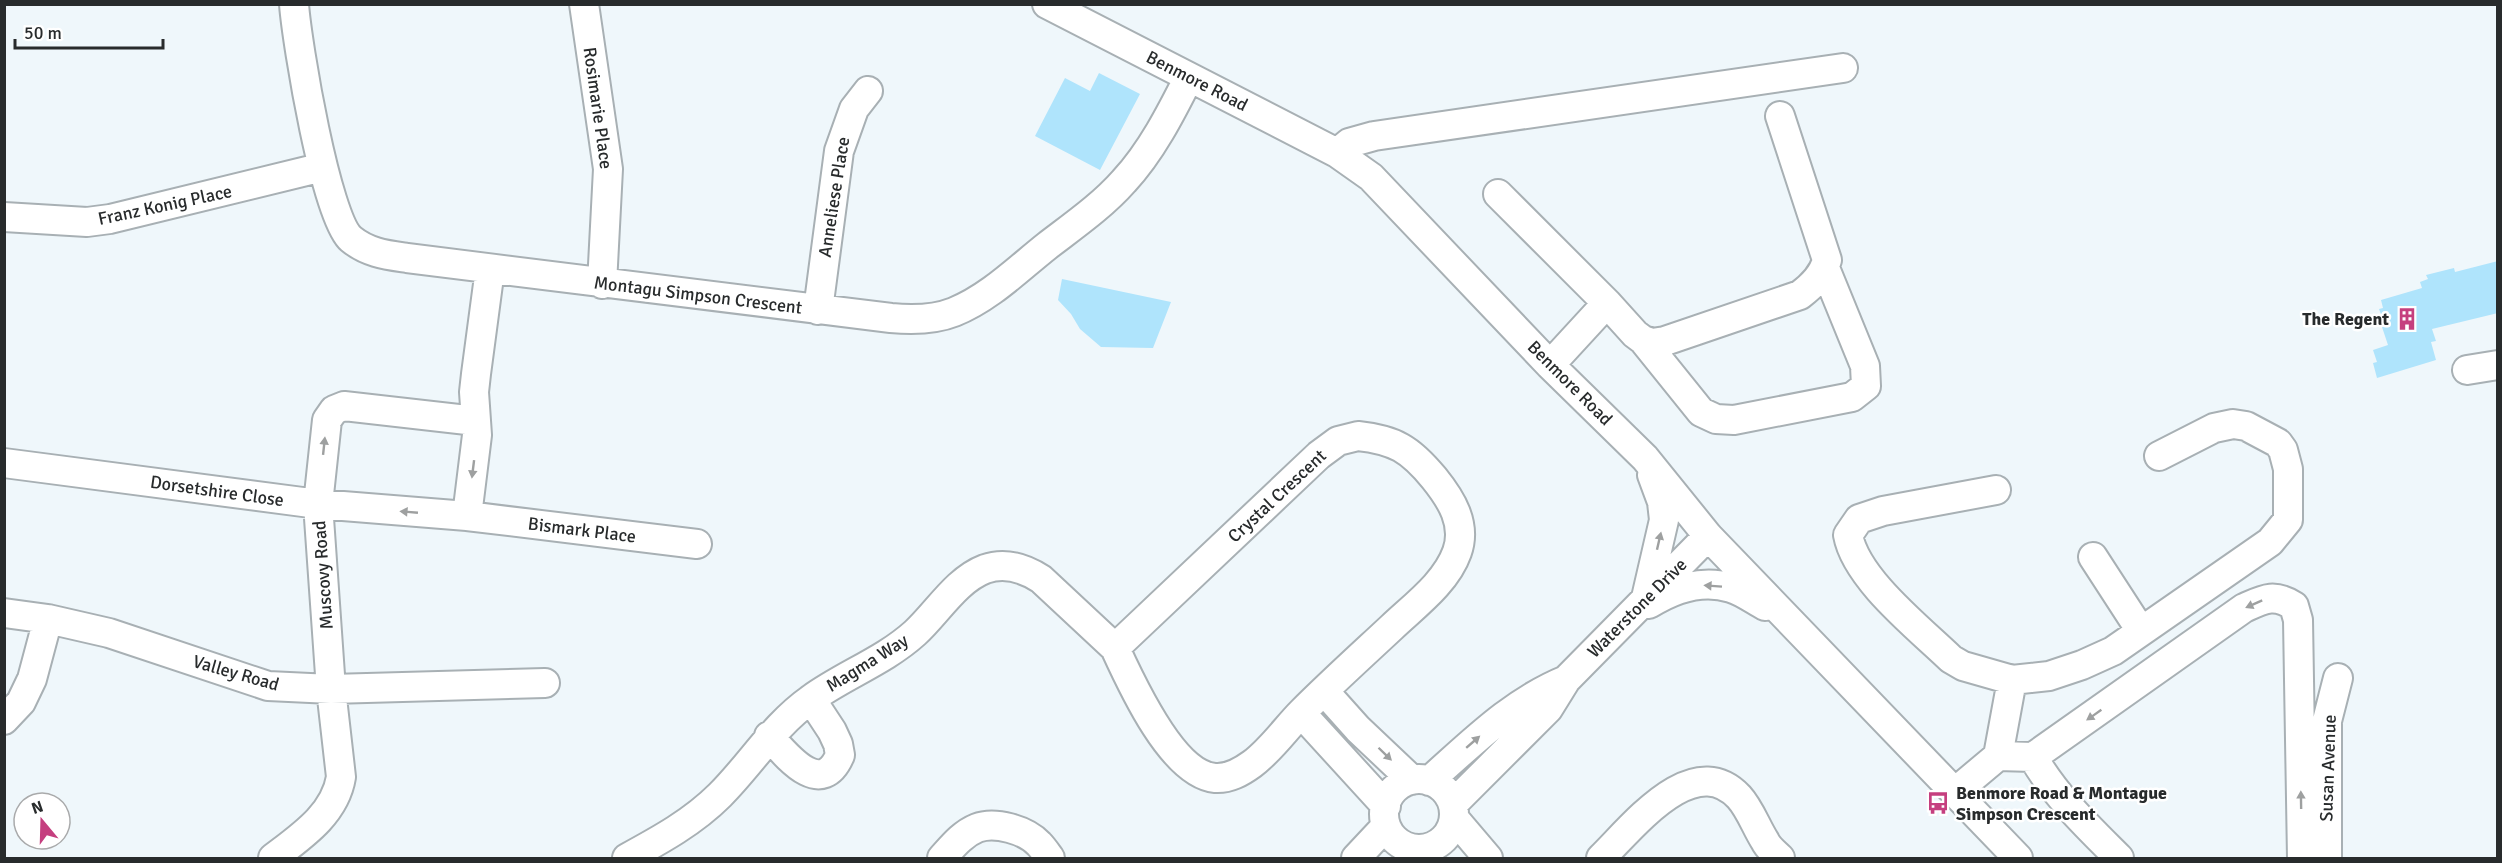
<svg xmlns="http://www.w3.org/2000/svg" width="2502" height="863" viewBox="0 0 2502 863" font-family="Signika,sans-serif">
<rect width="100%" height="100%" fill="#eff7fb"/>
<path fill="#afe4fc" d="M1099 73 1140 94 1100 170 1035 136 1065 78 1090 91Z
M2498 261V313L2432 329 2436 341 2431 342 2436 360 2377 378 2373 363 2377 362 2373 350 2388 345 2379 318 2382 317 2379 309 2383 308 2381 300 2422 288 2420 282 2428 279 2426 275 2454 268 2455 272Z
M1062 279 1171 302 1153 348 1101 347 1080 329 1071 314 1058 300Z"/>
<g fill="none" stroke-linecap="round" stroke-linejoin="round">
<g stroke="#a8b0b4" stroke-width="32">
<path id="minor" d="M294 4C297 44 326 218 351 239 368 253 387 255 407 258L891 318C912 320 934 320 954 312 989 298 1018 269 1047 246 1073 226 1102 206 1124 181 1151 152 1171 113 1189 77
M584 4 608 169 602 284
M1047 4 1337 153 1371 177 1550 365 1645 458 1708 536 2018 858
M1337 153 1349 143 1374 136 1843 68
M1498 194 1607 303 1635 334 1643 340 1652 343 1665 341 1800 295C1813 285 1823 275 1827 260L1780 116
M4 217 87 222 110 219 323 167
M818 310 839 151 854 109 868 91
M1643 340 1701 412 1716 419 1734 420 1852 397 1866 386 1865 366 1825 268
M1550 365 1607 303
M2467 370 2498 365
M1358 436C1395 440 1410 449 1434 478 1451 499 1467 524 1457 552 1446 583 1414 606 1392 627 1362 655 1331 683 1302 712 1286 728 1271 750 1252 764 1241 772 1229 779 1215 778 1172 774 1131 683 1115 648L1319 455 1338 441Z
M4 463 318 504 467 516 697 544
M1996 490 1883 511 1859 519 1848 535C1856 579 1919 628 1951 659L1963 666 2012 680 2049 676 2082 665 2113 651 2270 542 2288 520V469L2283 450 2278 443 2246 426 2233 424 2214 428 2159 456
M467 516 477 435 474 392 476 374 490 269
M2093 557 2141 631
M1646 598 1664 520 1662 502 1652 475
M1649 604C1673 589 1703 579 1731 588 1742 591 1754 600 1765 606
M4 613 48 619 109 633 268 686 331 689 545 683
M1324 691 1358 729 1412 780
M1301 713 1386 806
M4 720 21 702 32 679 48 619
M769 736C786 755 821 800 840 755L838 744 832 731 811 699
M1998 756 2033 757 2244 608C2264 599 2274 593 2294 606L2298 620 2302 858
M2033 757C2055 796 2088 827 2119 858
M1384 814a35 35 0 1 1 70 0a35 35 0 1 1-70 0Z
M1429 781C1472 743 1512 702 1566 680
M1955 792 1998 756 2012 680
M1453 804 1548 709 1566 680 1708 536
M1454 818 1488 858
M273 858C302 836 335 814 341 777L331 689 318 504 327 420 334 410 344 406 476 421
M627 858C660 840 693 822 720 795 752 763 774 725 811 699 844 675 884 661 915 633 937 613 956 580 985 569 1005 562 1024 568 1041 579L1115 648
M942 858C952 847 962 834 977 828 995 821 1026 830 1039 844 1043 848 1047 854 1050 858
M1356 858 1386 826
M1601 858C1632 828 1693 748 1739 797 1750 809 1756 827 1765 841 1768 848 1775 853 1780 858
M2327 858V721L2338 678"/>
</g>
<use href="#minor" stroke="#fff" stroke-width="28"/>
</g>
<defs><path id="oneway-solid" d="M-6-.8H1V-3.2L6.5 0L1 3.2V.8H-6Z" transform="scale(1.5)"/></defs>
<g fill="#9ea0a0">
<use href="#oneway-solid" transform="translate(324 446) rotate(-84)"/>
<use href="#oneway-solid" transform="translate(473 469) rotate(97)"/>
<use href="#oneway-solid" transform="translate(409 512) rotate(-175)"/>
<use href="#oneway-solid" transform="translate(1659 541) rotate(-77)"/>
<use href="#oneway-solid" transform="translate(1713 586) rotate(-176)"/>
<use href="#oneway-solid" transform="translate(2254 604) rotate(156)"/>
<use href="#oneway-solid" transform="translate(2094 715) rotate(145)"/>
<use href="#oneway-solid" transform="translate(1473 742) rotate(-41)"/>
<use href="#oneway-solid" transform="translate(1385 754) rotate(44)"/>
<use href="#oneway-solid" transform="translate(2301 800) rotate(-91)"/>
</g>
<defs>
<g id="building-bare" transform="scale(1.8)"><path d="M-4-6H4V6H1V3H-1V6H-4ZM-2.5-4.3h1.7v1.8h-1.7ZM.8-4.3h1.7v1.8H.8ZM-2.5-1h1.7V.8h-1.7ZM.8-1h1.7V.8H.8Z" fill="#c53f7f" stroke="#fff" stroke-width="2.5" paint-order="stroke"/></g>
<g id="bus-bare" transform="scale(1.8)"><path d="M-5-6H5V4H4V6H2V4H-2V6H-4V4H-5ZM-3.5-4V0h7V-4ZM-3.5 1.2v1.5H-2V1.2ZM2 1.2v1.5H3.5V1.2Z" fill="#c53f7f" stroke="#fff" stroke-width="2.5" paint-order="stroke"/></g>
</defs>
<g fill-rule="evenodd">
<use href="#building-bare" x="2407" y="319"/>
<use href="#bus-bare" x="1938" y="803"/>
</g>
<g text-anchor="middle" stroke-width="5" stroke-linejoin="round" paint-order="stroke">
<g font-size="18" fill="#282b2c" stroke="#fff">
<text transform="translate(1197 81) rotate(27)" y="6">Benmore Road</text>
<text transform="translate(598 108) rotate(82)" y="6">Rosimarie Place</text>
<text transform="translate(834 197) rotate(-81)" y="6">Anneliese Place</text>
<text transform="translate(165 205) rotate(-12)" y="6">Franz Konig Place</text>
<text transform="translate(698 295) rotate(7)" y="6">Montagu Simpson Crescent</text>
<text transform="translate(1570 383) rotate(45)" y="6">Benmore Road</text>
<text transform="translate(217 491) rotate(8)" y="6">Dorsetshire Close</text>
<text transform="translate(1277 496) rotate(-43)" y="6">Crystal Crescent</text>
<text transform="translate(582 530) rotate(7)" y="6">Bismark Place</text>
<text transform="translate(323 575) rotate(-94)" y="6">Muscovy Road</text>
<text transform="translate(1637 608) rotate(-45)" y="6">Waterstone Drive</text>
<text transform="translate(867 663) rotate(-32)" y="6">Magma Way</text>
<text transform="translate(236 673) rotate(16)" y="6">Valley Road</text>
<text transform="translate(2328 768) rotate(-88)" y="6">Susan Avenue</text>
</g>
<g font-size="18" font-weight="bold" fill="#282b2c" stroke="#fff" text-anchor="end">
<text x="2389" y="325">The Regent</text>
<text x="1956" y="799" text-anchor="start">Benmore Road &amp; Montague<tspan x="1956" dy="21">Simpson Crescent</tspan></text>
</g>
</g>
<rect width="2502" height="863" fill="none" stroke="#282b2c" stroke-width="12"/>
<g transform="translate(42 821) rotate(341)"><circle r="28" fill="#ffffff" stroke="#a9aaab" stroke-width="1.5"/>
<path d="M0-4.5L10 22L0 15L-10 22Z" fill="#c53f7f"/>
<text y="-9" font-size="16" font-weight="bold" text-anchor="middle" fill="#282b2c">N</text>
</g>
<path d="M15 39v9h148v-9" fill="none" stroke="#282b2c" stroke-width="3"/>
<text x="24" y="39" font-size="18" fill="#282b2c" stroke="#ffffff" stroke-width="4.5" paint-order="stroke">50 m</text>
</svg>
